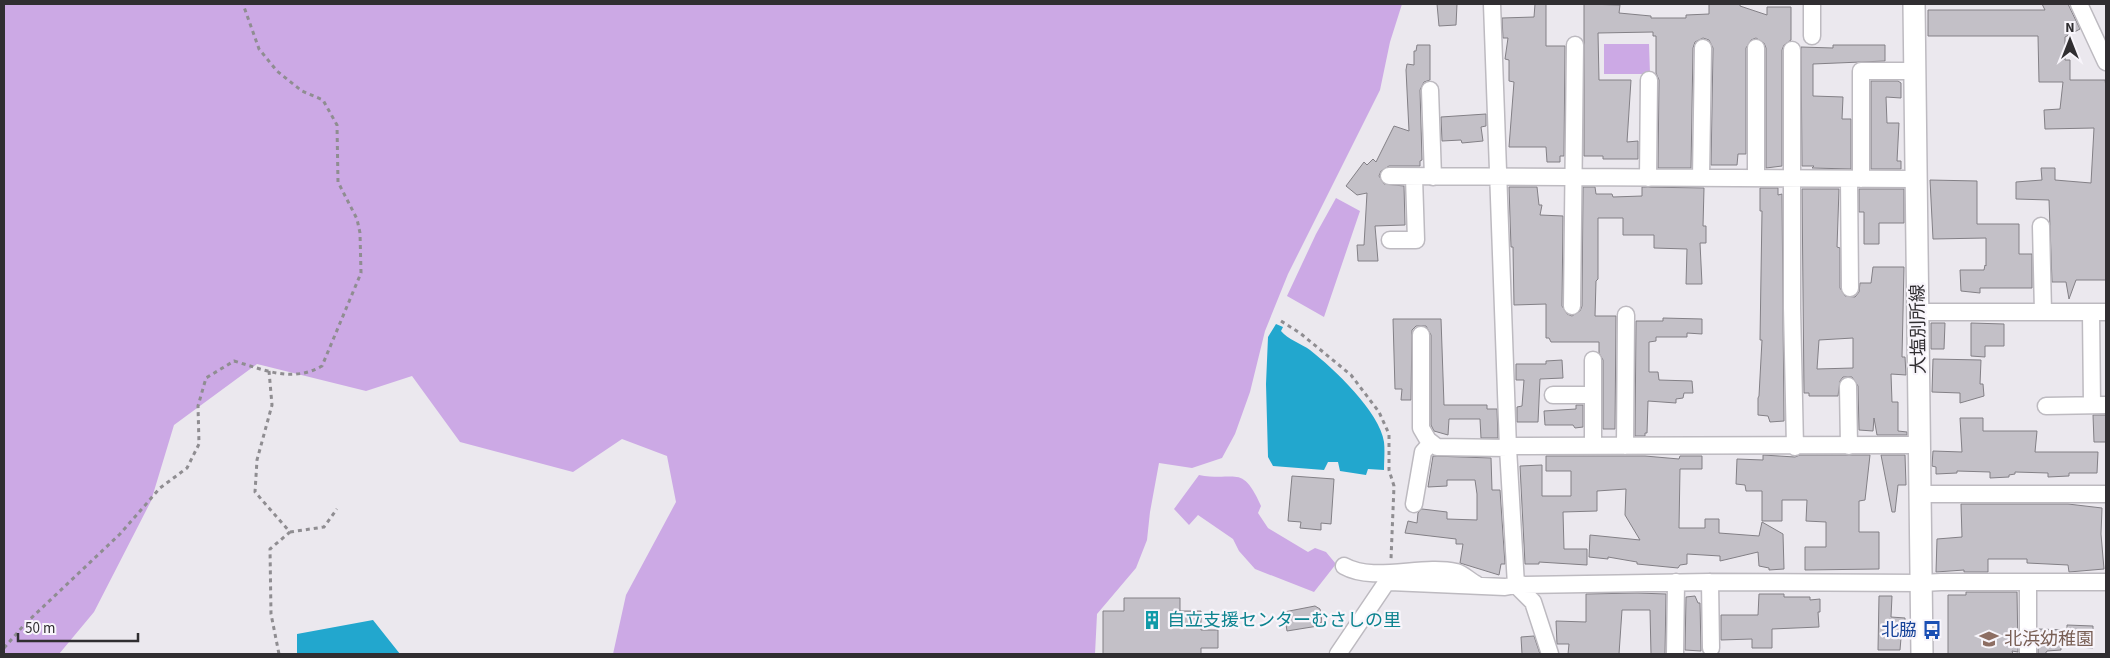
<svg xmlns="http://www.w3.org/2000/svg" width="2110" height="658" viewBox="0 0 2110 658" font-family="'Source Sans 3','Noto Sans JP',sans-serif">
<rect width="100%" height="100%" fill="#ebe8ee"/>
<path fill="#cca9e5" d="M4 4H1402L1390 42 1380 90 1288 274 1265 331 1250 392 1235 434 1222 458 1192 468 1159 463 1150 512 1147 540 1136 568 1097 614 1095 654H613L626 595 676 502 667 456 622 439 573 472 460 442 412 376 366 391 257 364 174 425 151 501 94 612 59 654H4Z
M1604 44H1649L1650 74H1604Z
M1336 198 1360 211 1324 317 1287 296 1316 234Z
M1199 475C1236 482 1242 463 1261 506L1258 513 1268 528 1308 552 1315 548 1326 552 1336 564 1314 592 1255 569 1239 551 1233 539 1198 515 1189 525 1174 509Z"/>
<path fill="#22a7ce" d="M1276 324 1283 327 1281 331C1287 339 1302 344 1310 350 1333 368 1380 412 1384 442 1385 451 1384 461 1384 470L1368 469 1366 475 1340 471 1338 462H1328L1324 470 1273 466 1268 457 1266 384 1268 337Z
M373 620 400 654H297V634Z"/>
<path fill="#c3c0c7" stroke="#838086" fill-rule="evenodd" d="M1437 4H1457L1456 25 1439 26Z
M1535 4H1546V46H1565L1564 156H1560V162H1547L1546 147H1509L1514 82 1509 81V60L1505 59 1508 38H1503L1502 18 1534 17Z
M1584 4 1620 5 1619 13 1651 16V18H1686V15L1709 14V4H1740V6L1767 15V7H1791V40L1784 45 1782 50V166L1766 168V48L1764 43 1756 38 1751 40 1746 48V154H1738L1737 165H1711L1713 48 1709 40 1703 38 1695 42 1693 48 1691 168H1658L1659 80 1656 73V36H1653V32L1598 33 1599 80H1631L1627 142 1638 141V159H1603V156H1584Z
M2042 4H2068L2080 29 2065 37V60H2070V80H2105L2106 87V280H2076L2069 299 2066 282H2052L2049 200 2016 199V182L2042 180 2041 168H2055V180L2091 183 2094 128 2045 129 2044 110 2060 109 2063 82H2039L2038 36H1928V10H2045Z
M1417 45H1430V80L1424 82 1420 90 1422 160 1420 161V166H1389L1381 171 1379 176 1384 184 1404 186 1405 225 1375 226 1378 261H1358L1357 245H1364L1367 193 1357 195 1346 186 1364 162 1367 165 1373 159 1376 162 1394 126 1409 131 1406 70 1407 64 1414 65V51H1416Z
M1833 45H1885V61L1813 64V96L1843 97 1842 119H1851V169L1812 168 1814 166H1802L1801 47 1833 48Z
M1871 81H1898L1901 83V98L1886 97 1887 123H1899L1897 161H1901V169H1871Z
M1486 114V126L1481 127 1483 141 1462 143 1461 140 1442 141 1441 117Z
M1930 180 1977 181V224H2019V254H2032V288H1980V293L1961 291 1960 270H1984L1985 265 1986 266V238L1933 239Z
M1509 187H1537L1539 205H1542L1540 215 1563 216 1562 306 1567 314 1572 316 1580 311 1582 306 1583 187H1595L1596 194H1612L1613 197 1642 196V187L1704 188 1703 226H1706V243H1700L1702 284H1686L1687 249 1654 248V235H1623V218H1598V279L1596 281 1595 316H1616L1615 429H1603V360L1599 353V342H1551L1549 338H1546V304L1514 305 1513 247H1511Z
M1760 188H1778V195L1782 194 1784 421 1770 422 1768 416 1758 415V398L1759 396 1762 340H1760L1762 211H1760Z
M1802 189H1839L1837 247 1840 248V288L1845 296 1855 297 1859 292 1860 283H1871L1873 267H1904L1902 357H1905L1906 375 1891 374 1892 402H1898V431L1907 432V435H1877L1874 418 1873 431 1859 430 1858 386 1852 377H1843L1840 381 1838 396H1809V393H1804ZM1853 338V368L1817 369 1819 340Z
M1859 189H1904V223H1879V244H1864V212H1859Z
M1663 318 1702 319V334L1687 333V337H1656V341L1649 342V372H1658L1659 380 1692 381 1693 393H1684L1683 398 1676 399V403L1648 401 1647 433H1645V436H1635L1636 321H1663Z
M1393 319H1441L1444 405H1487V409H1497L1498 438H1481L1480 419H1449L1448 435 1434 431 1431 425V335L1426 326H1416L1412 330 1411 400H1401L1402 389H1395Z
M1931 323H1945L1944 349H1931Z
M1971 323 2004 324V346H1985V357L1971 356Z
M1933 359 1981 360 1980 384H1983L1984 396 1960 403V393L1932 392Z
M1562 360 1563 378 1540 379 1538 422H1517V407L1522 406 1524 380H1516V364H1546V361Z
M1576 405H1583V427L1575 428 1573 425H1545L1544 411 1576 409Z
M2093 415H2106V442H2094Z
M1960 418H1983V431H2037L2035 452H2098L2097 473H2069V476L2048 477V473L2015 472V474L2009 475V477L1990 478V472L1957 471V473L1936 474V467L1932 466 1933 451 1962 452Z
M1763 455 1795 457 1800 455H1870L1865 500 1859 501V532H1879V569L1805 570V547H1826V522L1806 521 1807 500H1782V521H1762V491H1746L1745 485 1736 484 1737 459 1763 460Z
M1881 455H1905L1906 485H1898L1895 512H1892Z
M1433 456 1491 458 1492 490H1500L1505 564H1501L1499 575 1460 563 1463 544H1456V539L1405 533 1408 521 1417 523 1418 513 1422 509 1447 512V519L1477 520V494L1475 480H1447V486L1428 487Z
M1546 456H1645L1679 459 1680 456H1702V469H1680L1679 528H1705V519H1719V533L1759 536 1762 522 1783 534 1784 569 1769 570V568L1759 566 1758 552 1720 561V556L1687 554V564L1680 565 1678 568 1637 564V562L1608 557V559L1589 557 1590 535 1640 540 1625 515 1626 489 1597 491V511L1563 512 1564 549H1587V565L1539 562V564H1525L1520 466 1542 465V496H1571V471H1546Z
M1292 476 1334 479 1331 524 1321 523V530L1300 528 1301 522 1288 521Z
M1961 504H2068L2102 508 2101 534 2104 569 2069 572 2068 565 2027 563V559H1988V572H1964V570L1936 572 1937 539 1962 537Z
M1966 592H2017L2018 652 2012 651 2013 654H1948V595H1966Z
M1637 593 1666 594 1665 654H1651L1650 610H1622L1619 654H1568L1569 644H1557L1556 621 1586 622V594Z
M1759 594H1784V597H1810V600L1820 599V612H1818L1819 627 1772 629V648H1752V639L1721 640V615H1758Z
M1695 596 1698 603H1700L1701 651 1685 650 1686 597Z
M1879 596H1892L1891 617 1905 618V638H1901L1900 650H1878Z
M1124 598H1180V611H1201V630H1218V648H1201V654H1103V611H1124Z
M1315 606 1320 609 1322 622 1318 624V626L1287 631 1284 612Z
M2067 625 2093 626V648L2061 646V650L2047 651 2045 654H2038V629L2067 630Z
M1534 636 1540 654H1522L1521 637Z"/>
<g fill="none" stroke-linecap="round" stroke-linejoin="round">
<g stroke="#bdbac0" stroke-width="19">
<path id="minor" d="M1492 4 1508 448 1516 585 1533 602 1550 654
M2079 4 2106 62
M1812 36V4
M1756 48V178
M1792 50V308L1795 447
M1430 90 1433 177
M1389 176 1916 179
M1648 178 1649 80
M1701 178 1703 48
M1849 179 1850 288
M1861 179V71H1915
M2041 226 2043 312
M1390 240H1416L1414 177
M1572 306 1575 45
M1918 312H2106
M2091 312 2092 405
M1421 335V428L1428 440 1437 447 1508 448
M1848 386 1849 446
M1553 395H1593
M2046 406 2106 405
M1508 446 1919 445
M1593 446V360
M1625 446 1626 315
M1919 494H2106
M1414 504 1423 452 1431 443
M1344 566C1374 583 1422 564 1456 572 1463 574 1470 581 1476 584
M1710 582 1711 648
M2028 582V654
M1338 654 1386 583 1390 582 1505 587 1516 585 1710 582 1922 583 1941 582H2106
M1675 654 1676 582"/>
</g>
<g stroke="#bdbac0" stroke-width="24">
<path id="major" d="M1914 4 1922 654"/>
</g>
<path stroke="#8f8d91" stroke-width="3" stroke-dasharray="4 4" stroke-linecap="butt" d="M1281 321 1300 333 1351 375 1379 412 1389 434V470L1394 486 1391 559
M269 371 272 405 257 460 255 492 290 532 270 549 271 614 279 654
M290 532 324 527 337 509
M4 648 24 625 120 534 160 488 187 468 199 444 198 406 206 378 234 361C265 370 292 383 322 366L361 273 360 233 357 219 338 182 337 125 323 100 302 91 277 71 259 49 243 4"/>
<use href="#minor" stroke="#fff" stroke-width="16"/>
<use href="#major" stroke="#fff" stroke-width="21"/>
</g>
<defs>
<g id="building-bare" transform="scale(1.5)"><path d="M-4-6H4V6H1V3H-1V6H-4ZM-2.5-4.3h1.7v1.8h-1.7ZM.8-4.3h1.7v1.8H.8ZM-2.5-1h1.7V.8h-1.7ZM.8-1h1.7V.8H.8Z" fill="#0f9aa8" stroke="#f8f5fb" stroke-width="2.5" paint-order="stroke"/></g>
<g id="bus-bare" transform="scale(1.5)"><path d="M-5-6H5V4H4V6H2V4H-2V6H-4V4H-5ZM-3.5-4V0h7V-4ZM-3.5 1.2v1.5H-2V1.2ZM2 1.2v1.5H3.5V1.2Z" fill="#1a4fb4" stroke="#f8f5fb" stroke-width="2.5" paint-order="stroke"/></g>
<g id="school-bare" transform="scale(1.5)"><path d="M0-5L7-2L0 1L-7-2ZM-4 1L0 2.5L4 1V4Q0 6-4 4Z" fill="#8d6e63" stroke="#f8f5fb" stroke-width="2.5" paint-order="stroke"/></g>
</defs>
<g fill-rule="evenodd">
<use href="#building-bare" x="1152" y="620"/>
<use href="#bus-bare" x="1932" y="630"/>
<use href="#school-bare" x="1989" y="639"/>
</g>
<g text-anchor="middle" stroke-width="4.5" stroke-linejoin="round" paint-order="stroke">
<g font-size="18" fill="#302e31" stroke="#f8f5fb">
<text transform="translate(1918 329) rotate(-91)" y="6">大塩別所線</text>
</g>
<g font-size="18" fill="#0d838f" stroke="#f8f5fb" text-anchor="start">
<text x="1167" y="626">自立支援センターむさしの里</text>
</g>
<g font-size="18" fill="#164399" stroke="#f8f5fb" text-anchor="end">
<text x="1917" y="636">北脇</text>
</g>
<g font-size="18" fill="#785e54" stroke="#f8f5fb" text-anchor="start">
<text x="2004" y="645">北浜幼稚園</text>
</g>
</g>
<rect width="2110" height="658" fill="none" stroke="#302e31" stroke-width="10"/>
<g transform="translate(2070 40)" stroke="#f8f5fb" stroke-width="4" paint-order="stroke">
<path d="M0-4L9 19L0 12L-9 19Z" fill="#302e31"/>
<text y="-8" font-size="14" font-weight="bold" text-anchor="middle" fill="#302e31">N</text>
</g>
<path d="M18 633v8h120v-8" fill="none" stroke="#302e31" stroke-width="2.5"/>
<text x="25" y="633" font-size="15" fill="#302e31" stroke="#f8f5fb" stroke-width="4" paint-order="stroke">50 m</text>
</svg>
